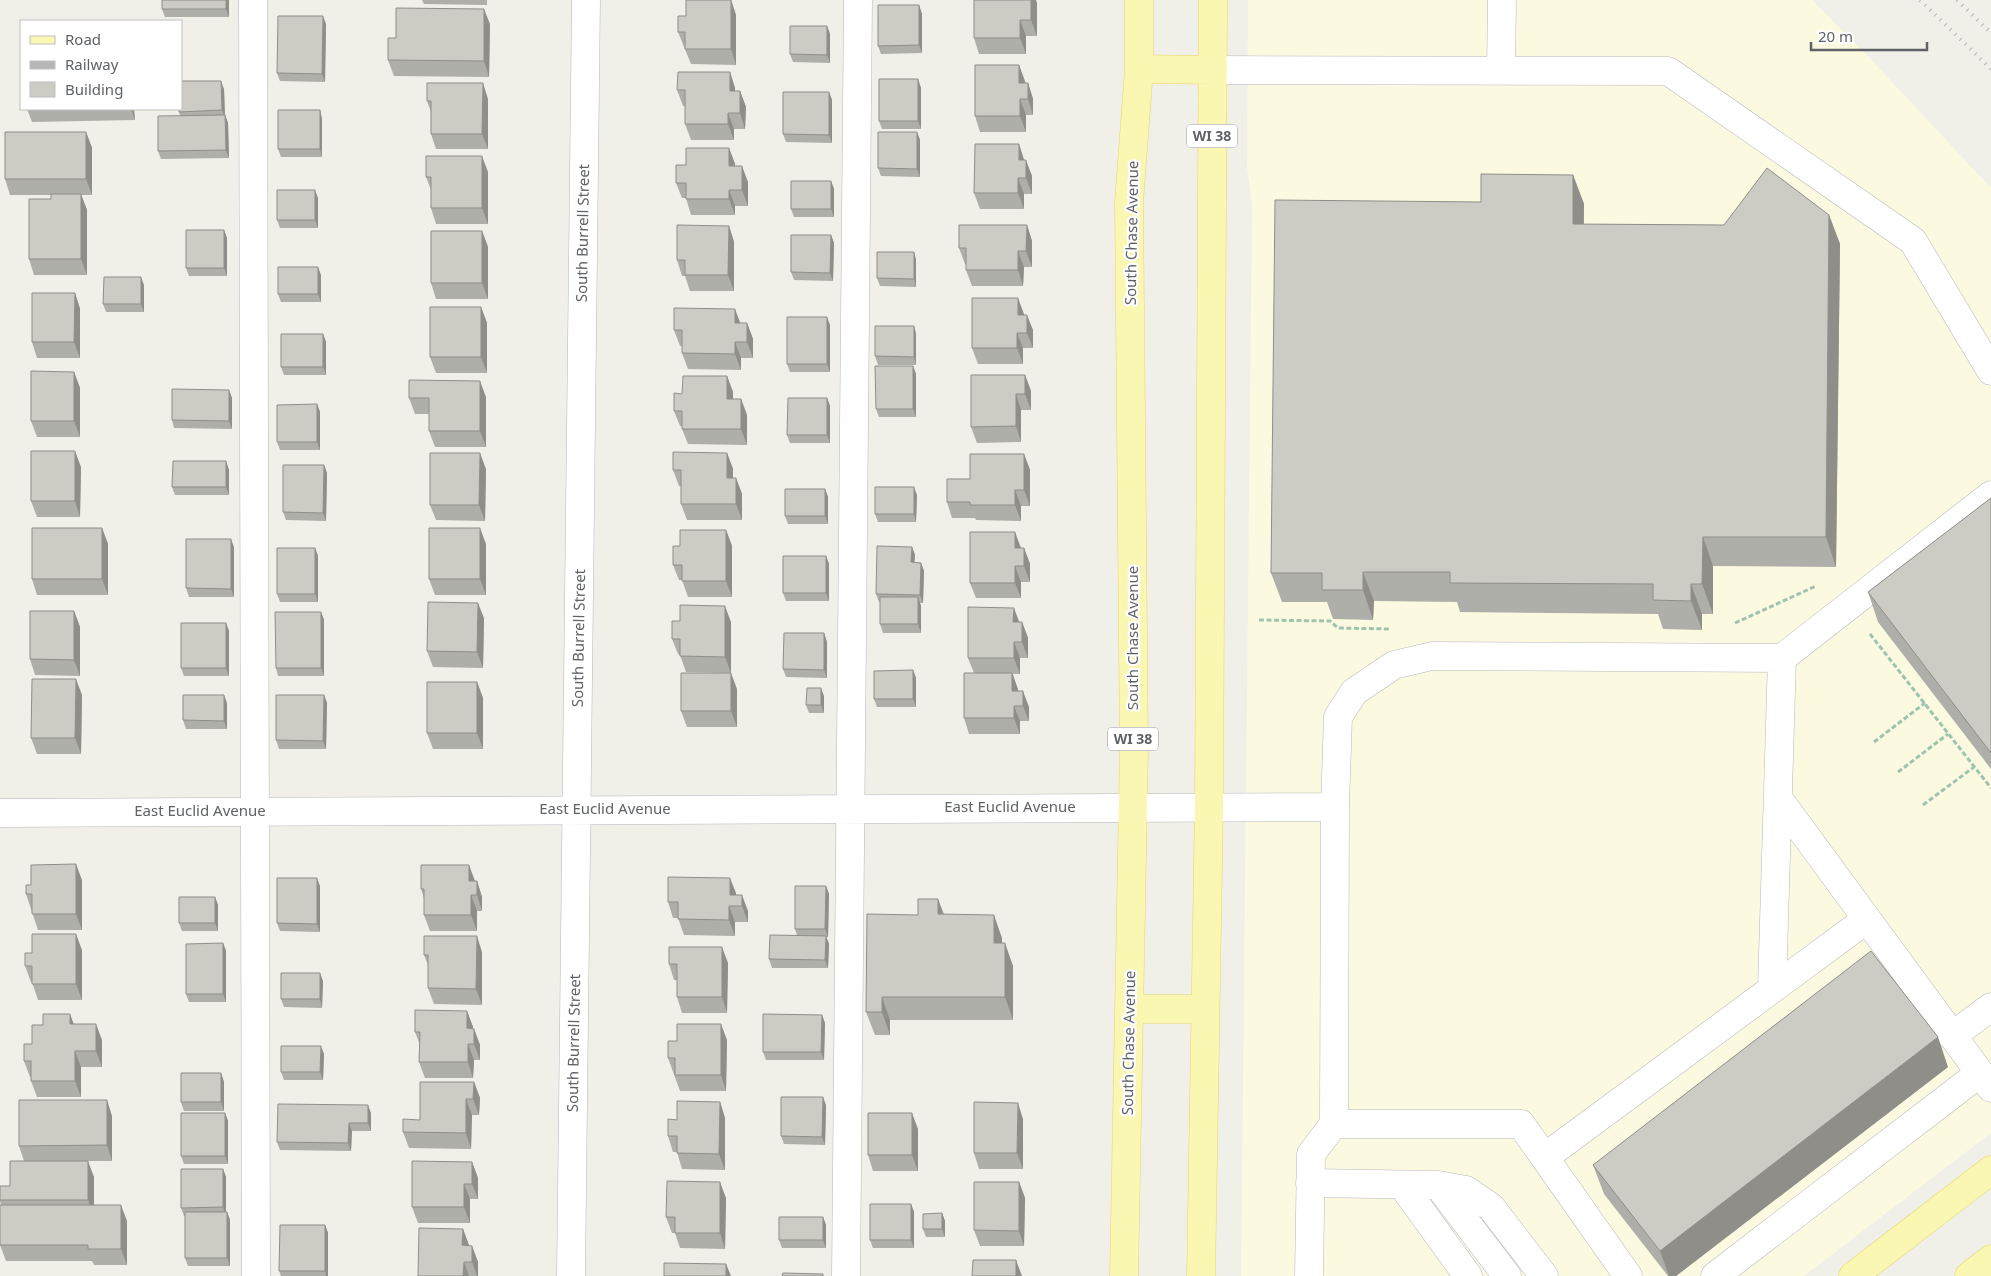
<svg xmlns="http://www.w3.org/2000/svg" width="1991" height="1276" viewBox="0 0 1991 1276" font-family="'Noto Sans',sans-serif">
<rect width="100%" height="100%" fill="#f0efe8"/>
<path fill="#fcf9e1" d="M1248 0H1812L1864 52 1991 188V1133L1804 1276H1241L1252 207 1247 166Z"/>
<g fill="none" stroke-linecap="round" stroke-linejoin="round">
<g stroke="#b5b7bb" stroke-width="29">
<path id="minor" d="M253 0 256 1276
M1213 70 1668 71 1913 241 1991 371
M1501 70 1502 0
M1778 798 1991 1088
M0 813 1335 807 1338 717 1354 692 1394 665 1432 656 1782 658 1991 495
M1772 988 1782 658
M1952 1036 1991 1007
M1334 1124H1521L1628 1276
M1545 1157 1867 919
M1310 1183 1438 1185 1466 1190 1491 1207 1544 1276
M1402 1185 1468 1276
M1438 1185 1507 1276
M571 1276 586 0
M846 1276 858 0
M1309 1276 1311 1154 1334 1124 1335 807
M1715 1276 1980 1073"/>
</g>
<g stroke="#e9d568" stroke-width="29">
<path id="major" d="M1139 69 1213 70
M1129 1009H1205
M1124 1276 1134 749 1129 202 1139 69V0
M1201 1276 1209 806 1213 0
M1853 1276 1991 1170
M1969 1276 1991 1259"/>
</g>
<path stroke="#9ec4ae" stroke-width="3" stroke-dasharray="5 2.5" stroke-linecap="butt" d="M1259 620 1330 621 1338 628 1389 629
M1735 623 1816 586
M1870 634 1991 788
M1874 742 1925 703
M1898 772 1948 734
M1923 805 1974 767"/>
<use href="#minor" stroke="#fff" stroke-width="28"/>
<use href="#major" stroke="#faf7b3" stroke-width="28"/>
<path stroke="#b6b6b7" stroke-width="4" stroke-dasharray="1 6" stroke-linecap="butt" d="M1920 0 1991 69
M1957 0 1991 33"/>
</g>
<path fill="#afafa9" d="M229 0V17H165L162 9Z
M422 0H487V5L424 4Z
M731 0 736 15V65L691 64 678 32 686 16Z
M1037 3V36H1026V54H979L974 38Z
M919 5 922 14V53L881 54 878 46Z
M326 24 325 82 280 81 277 73Z
M490 24 489 77 394 76 388 60 396 38Z
M827 26 830 34V63L793 62 790 54Z
M1019 65 1025 83H1028L1033 99V115H1026V132H980L975 116Z
M730 72 735 88V91H740L746 107 745 129H734V140H691L685 124V106H683L677 90Z
M918 79 921 88V129H882L879 121Z
M224 89 225 115 228 123 229 158 161 159 158 151 180 115 179 112Z
M829 92 832 100V143L786 142 783 134Z
M488 99V149H436L431 134V112L427 101Z
M27 109H134L135 120 32 122Z
M320 110 322 119V157H281L278 149Z
M86 132 92 148V195H81L87 210V275H34L29 259 51 199V195H10L5 179Z
M917 132 920 140V177L881 176 878 168Z
M1019 144 1024 160 1032 176V194H1024V209H980L974 193Z
M729 148 735 164V166L748 182V206H735V215H691L686 198H682L676 183 686 165Z
M488 172V224H436L431 208V190L426 177Z
M1573 175 1584 204V224L1724 225 1829 215 1840 244 1836 567 1713 566V614H1702V630L1663 629 1658 614 1460 612 1457 602 1374 601 1373 620 1333 619 1327 602H1282L1271 573Z
M831 181 834 189V217H794L791 209Z
M318 198V228H280L277 220Z
M1027 225 1032 241V267H1024L1023 286H972L966 270V264H965L959 248Z
M729 226 734 242V291H690L685 276H682L677 260Z
M224 230 227 238V276H189L186 268Z
M482 231 488 247V299H436L431 283Z
M831 235 834 243 833 281 794 280 791 272Z
M914 252 916 260V287L880 286 877 278Z
M321 275V302H281L278 294Z
M144 285V312H106L103 304Z
M75 293 80 309V358H37L32 342Z
M481 307 487 323V373H436L430 357Z
M1024 314 1033 330V348H1023V364H978L972 348Z
M740 323H747L753 339V358H741V370L688 369 682 353V346H680L674 330Z
M830 325V372H790L787 364Z
M914 326 916 334V365H878L875 356Z
M323 334 326 342V375H284L281 367Z
M913 366 916 374V417H879L876 409Z
M74 372 80 388V437H37L31 421Z
M1025 375 1031 391V410H1021V442L977 443 971 427Z
M727 376 733 392V399H741L747 415V445L688 444 682 429V426H680L674 411 682 394Z
M229 390 232 398V429L174 428 172 420Z
M486 397V447H435L429 431V414H415L409 398Z
M827 398 830 406V443H790L787 435Z
M317 404 320 412V450H280L277 442Z
M727 453 733 469V478H736L742 494V520H687L681 504V486H679L673 470Z
M1024 454 1030 470V506H1021V521L976 520 975 518H952L947 502 970 479Z
M226 461 229 470V495H175L172 487Z
M324 465 327 473 326 521 286 520 283 512Z
M81 467 80 517H37L31 501Z
M486 469 485 521 436 520 430 505Z
M825 489 828 497V524H788L785 516Z
M917 495 916 522H878L875 514Z
M1991 498V769L1878 622 1868 592Z
M102 528 108 544V595H37L32 579Z
M726 530 732 546V597H688L682 580H679L673 565Z
M486 544V595H435L429 579Z
M234 547V597H189L186 588Z
M912 547 915 555 914 562 921 563 924 571 923 603H920L921 606V633H883L880 624V602H879L876 594Z
M315 548 318 556V602H280L277 594Z
M1021 548H1024L1030 564V582H1021V598H976L970 583Z
M826 556 829 564V601H786L783 593Z
M74 611 80 627V676L35 675 30 659Z
M321 612 324 620V676H278L276 668Z
M484 618 483 668 433 667 427 651Z
M731 622V673L686 672 680 655 678 654 672 639Z
M1019 622H1022L1028 638V658H1020V674H1013L1018 691 1029 707V721H1020V734H969L964 718 974 673 968 658Z
M226 623 229 631V676H184L181 668Z
M824 633 827 642V678L786 677 783 669Z
M913 670 916 678V707H877L874 699Z
M477 682 483 698V749H433L427 733Z
M737 689V727H687L681 711Z
M82 695 81 754H37L31 738Z
M324 695 327 703 326 749H279L276 740Z
M824 696V713H809L806 705Z
M227 703V729H186L183 720Z
M82 880V930H38L26 894 31 885Z
M477 881 482 897V911H477V931H430L424 915V898L421 889Z
M320 886V932L280 931 277 923Z
M826 886 829 894 828 937H826L829 944 828 968H772L769 959 797 935 795 929Z
M736 893V895L748 911V922H735V936L684 935 678 918H673L668 902Z
M215 897 218 905V931H182L179 923Z
M938 899 944 914 1002 938V943L1013 966V1020H890V1035H875L866 1012 918 915Z
M223 943 226 951V1002H189L186 994Z
M82 950V1000H38L32 982H31L25 966Z
M482 952V1005L434 1004 428 988V965L424 955Z
M728 963 727 1013H682L677 997V980H674L669 964Z
M323 981 322 1008 284 1007 281 999Z
M467 1011 473 1027V1029H474L480 1045V1060H474L473 1078H425L419 1062 420 1045 415 1032Z
M70 1014 73 1024 102 1040V1067H81V1097H37L31 1081V1077H30L24 1061 32 1044 43 1025Z
M822 1015 825 1023 824 1060H766L763 1052Z
M727 1040 726 1091H680L668 1058 677 1041Z
M324 1054 323 1080H284L281 1072Z
M1948 1067 1676 1276H1668L1604 1194 1593 1165Z
M221 1073 224 1082V1111H184L181 1102Z
M474 1082 480 1098 479 1115H472L471 1149 409 1148 403 1132Z
M720 1102 725 1118V1170L682 1169 677 1152H673L668 1136 677 1120Z
M826 1105 825 1145 784 1144 781 1136Z
M225 1113 228 1121V1164H184L181 1156Z
M371 1113V1131H352L351 1151 280 1150 277 1142Z
M112 1116V1161H82L94 1177V1205L127 1221V1265H94L92 1261H6L0 1245 1 1205 0 1201V1186H10L24 1161 19 1146Z
M1023 1119V1169H979L974 1153Z
M918 1129V1171H873L868 1155Z
M472 1162 478 1178V1199H470V1223H418L412 1207Z
M223 1169 226 1177V1212H227L230 1220V1266H188L185 1258V1216H184L181 1208Z
M1019 1182 1025 1198 1024 1246H980L974 1230Z
M726 1198 725 1249 680 1248 675 1233H672L666 1217Z
M911 1204 914 1212V1248H873L870 1240Z
M942 1213 945 1221V1237H926L923 1229Z
M823 1217 826 1225V1248H782L779 1240Z
M325 1225 328 1233V1276H281L279 1271Z
M463 1229 469 1246H472L478 1262V1276H418Z"/>
<path fill="#8f8e89" d="M226 0H229V17L226 9Z
M731 0 736 15V65L731 49Z
M1031 0H1036L1037 3V36L1031 20Z
M919 5 922 14V53L919 45Z
M484 9 490 24 489 77 484 61Z
M323 16 326 24 325 82 322 74Z
M1020 20 1026 36V54L1020 38Z
M827 26 830 34V63L827 55Z
M1019 65 1025 81V99L1019 83Z
M730 72 735 88V107L730 91Z
M918 79 921 88V129L918 121Z
M221 81 224 89 225 119 222 110Z
M483 83 488 99V149L482 134Z
M1028 83 1033 99V115L1028 99Z
M740 91 746 107 745 129 740 113Z
M829 92 832 100V143L829 135Z
M1020 99 1026 115V132L1020 116Z
M131 109H134L135 120Z
M320 110 322 119V157L320 149Z
M728 113 734 129V140L728 124Z
M225 115 228 123 229 158 226 150Z
M86 132 92 148V195L86 179Z
M917 132 920 140V177L917 169Z
M1019 144 1024 160H1019Z
M729 148 735 164V182L729 166Z
M482 156 488 172V224L482 208Z
M1026 160 1032 176V194L1026 178Z
M742 166 748 182V206L742 190Z
M1573 175 1584 204 1583 253 1573 224Z
M1018 178 1024 194V209L1018 193Z
M831 181 834 189V217L831 209Z
M315 190 318 198V228L315 220Z
M729 190 735 206V215L729 199Z
M81 194 87 210V275L81 259Z
M1829 215 1840 244 1836 567 1826 537Z
M1027 225 1032 241V267L1026 251Z
M729 226 734 242V291L728 275Z
M224 230 227 238V276L224 268Z
M482 231 488 247V299L482 283Z
M831 235 834 243 833 281 830 273Z
M1018 251 1024 267 1023 286 1018 270Z
M914 252 916 260V287L914 279Z
M318 267 321 275V302L318 294Z
M141 277 144 285V312L141 304Z
M75 293 80 309V358L74 342Z
M1018 298 1024 314V330L1018 315Z
M481 307 487 323V373L481 357Z
M735 309 741 325 735 323Z
M1027 315 1033 330V348L1027 333Z
M827 317 830 325V372L827 364Z
M747 323 753 339V358L747 342Z
M914 326 916 334V365L914 357Z
M1017 333 1023 348V364L1017 348Z
M323 334 326 342V375L323 367Z
M735 342 741 358V370L735 354Z
M913 366 916 374V417L913 409Z
M74 372 80 388V437L74 421Z
M1025 375 1031 391V410L1025 394Z
M727 376 733 392V415L727 399Z
M480 381 486 397V447L480 431Z
M229 390 232 398V429L229 421Z
M1016 394 1021 410V442L1016 426Z
M827 398 830 406V443L827 435Z
M741 399 747 415V445L741 429Z
M317 404 320 412V450L317 442Z
M75 451 81 467 80 517 75 501Z
M480 453 486 469 485 521 479 505Z
M727 453 733 469V494L727 478Z
M1024 454 1030 470V506L1024 490Z
M226 461 229 470V495L226 487Z
M324 465 327 473 326 521 323 513Z
M736 478 742 494V520L736 504Z
M914 487 917 495 916 522 914 514Z
M825 489 828 497V524L825 516Z
M1015 490 1021 506V521L1015 505Z
M102 528 108 544V595L102 579Z
M480 528 486 544V595L480 579Z
M726 530 732 546V597L726 581Z
M1015 532 1021 548H1015Z
M1703 537 1713 566V614L1702 584Z
M231 539 234 547V597L231 589Z
M912 547 915 555 914 570 911 562Z
M315 548 318 556V602L315 594Z
M1024 548 1030 564V582L1024 566Z
M826 556 829 564V601L826 593Z
M921 563 924 571 923 603 920 595Z
M1015 566 1021 582V598L1015 583Z
M1363 572 1374 601 1373 620 1363 590Z
M1691 584 1702 614V630L1691 601Z
M918 597 921 606V633L918 624Z
M478 603 484 618 483 668 477 652Z
M725 606 731 622V673L725 657Z
M1014 608 1020 624 1013 622Z
M74 611 80 627V676L74 660Z
M321 612 324 620V676L321 668Z
M1022 622 1028 638V658L1022 642Z
M226 623 229 631V676L226 668Z
M824 633 827 642V678L824 670Z
M1014 642 1020 658V674L1014 658Z
M913 670 916 678V707L913 699Z
M731 673 737 689V727L731 711Z
M1012 673 1018 689V707L1012 691Z
M76 679 82 695 81 754 75 738Z
M477 682 483 698V749L477 733Z
M821 688 824 696V713L821 705Z
M1023 691 1029 707V721L1023 706Z
M224 695 227 703V729L224 721Z
M324 695 327 703 326 749 323 741Z
M1014 706 1020 721V734L1014 718Z
M76 864 82 880V930L76 914Z
M469 865 475 881H469Z
M317 878 320 886V932L317 924Z
M730 878 736 893V906L730 895Z
M477 881 482 897V911L477 895Z
M826 886 829 894 828 937 825 929Z
M471 895 477 911V931L471 915Z
M742 895 748 911V922L742 906Z
M215 897 218 905V931L215 923Z
M938 899 946 922 938 914Z
M729 906 735 922V936L729 920Z
M994 915 1002 938V966L994 943Z
M76 934 82 950V1000L76 984Z
M477 936 482 952V1005L476 989Z
M826 936 829 944 828 968 825 960Z
M223 943 226 951V1002L223 994Z
M1005 943 1013 966V1020L1005 997Z
M722 947 728 963 727 1013 722 997Z
M320 973 323 981 322 1008 320 999Z
M882 997 890 1020V1035L882 1012Z
M467 1011 473 1027V1044L467 1028Z
M70 1014 76 1030 70 1024Z
M822 1015 825 1023 824 1060 821 1052Z
M96 1024 102 1040V1067L96 1051Z
M721 1024 727 1040 726 1091 721 1075Z
M474 1029 480 1045V1060L474 1044Z
M1938 1037 1948 1067 1676 1276H1669L1660 1251Z
M468 1044 474 1060 473 1078 468 1062Z
M321 1046 324 1054 323 1080 320 1072Z
M75 1051 81 1067V1097L75 1081Z
M221 1073 224 1082V1111L221 1102Z
M474 1082 480 1098 479 1115 473 1099Z
M823 1097 826 1105 825 1145 822 1137Z
M466 1099 472 1115 471 1149 466 1133Z
M107 1100 112 1116V1161L107 1145Z
M720 1102 725 1118V1170L719 1154Z
M1018 1103 1023 1119V1169L1017 1153Z
M368 1105 371 1113V1131L368 1123Z
M225 1113 228 1121V1164L225 1156Z
M912 1113 918 1129V1171L912 1155Z
M349 1123 352 1131 351 1151 348 1143Z
M88 1161 94 1177V1216L88 1200Z
M472 1162 478 1178V1199L472 1184Z
M223 1169 226 1177V1216L223 1207Z
M720 1182 726 1198 725 1249 720 1233Z
M1019 1182 1025 1198 1024 1246 1019 1231Z
M464 1184 470 1199V1223L464 1207Z
M911 1204 914 1212V1248L911 1240Z
M121 1205 127 1221V1265L121 1249Z
M227 1212 230 1220V1266L227 1258Z
M942 1213 945 1221V1237L942 1229Z
M823 1217 826 1225V1248L823 1240Z
M325 1225 328 1233V1276H326L325 1271Z
M463 1229 469 1245 468 1261 462 1245Z
M472 1246 478 1262V1276H477L472 1262Z
M1016 1260 1022 1276H1016Z
M464 1262 469 1276H463Z
M726 1264 731 1276H726Z"/>
<path fill="#cccbc4" stroke="#8f8e89" d="M162 0H226V9H162Z
M686 0H731V49H685V32H678V16H686Z
M974 0H1031V20H1020V38H974Z
M878 5H919V45L878 46Z
M396 8 484 9V61L388 60V38H396Z
M278 16H323L322 74 277 73Z
M790 26H827V55L790 54Z
M975 65H1019V83H1028V99H1020V116H975Z
M678 72H730V91H740V113H728V124H685V90H677Z
M879 79H918V121H879Z
M181 81H221L222 110 179 112V109H181Z
M427 83H483L482 134H431V101H427Z
M783 92H829V135L783 134Z
M278 110H320V149H278Z
M225 115 226 150 158 151V116Z
M5 132H86V179H5Z
M878 132H917V169L878 168Z
M975 144H1019V160H1026V178H1018V193H974Z
M686 148H729V166H742V190H729V199H686V183H676V165H686Z
M426 156H482V208H431V177H426Z
M1767 168 1829 215 1826 537H1703L1702 584H1691V601L1653 600V584L1450 583V572H1363V590H1322V573H1271L1275 200 1481 202V174L1573 175V224L1724 225Z
M791 181H831V209H791Z
M277 190H315V220H277Z
M51 194H81V259H29V199H51Z
M677 225 729 226 728 275H685V260H677Z
M959 225H1027L1026 251H1018V270H966V248H959Z
M186 230H224V268H186Z
M431 231H482V283H431Z
M791 235H831L830 273 791 272Z
M877 252H914V279L877 278Z
M278 267H318V294H278Z
M104 277H141V304H103Z
M32 293H75L74 342H32Z
M972 298H1018V315H1027V333H1017V348H972Z
M430 307H481V357H430Z
M674 308 735 309V323H747V342H735V354L682 353V330H674Z
M787 317H827V364H787Z
M875 326H914V357L875 356Z
M281 334H323V367H281Z
M875 366H913V409H876Z
M31 371 74 372V421H31Z
M971 375H1025V394H1016V426L971 427Z
M683 376H727V399H741V429H682V411H674V393L682 394Z
M409 380 480 381V431H429V398H409Z
M172 389 229 390V421L172 420Z
M788 398H827V435H787Z
M317 404V442H277V405Z
M31 451H75V501H31Z
M673 452 727 453V478H736V504H681V470H673Z
M430 453H480L479 505H430Z
M970 454H1024V490H1015V505H970V502H947V479H970Z
M173 461H226V487H172Z
M283 465H324L323 513 283 512Z
M875 487H914V514H875Z
M785 489H825V516H785Z
M1991 498V753L1868 592Z
M32 528H102V579H32Z
M429 528H480V579H429Z
M680 530H726V581H682V565H673V546H680Z
M970 532H1015V548H1024V566H1015V583H970Z
M186 539H231V589L186 588Z
M877 546 912 547 911 562 921 563 920 595 876 594Z
M277 548H315V594H277Z
M783 556H826V593H783Z
M880 597H918V624H880Z
M428 602 478 603 477 652 427 651Z
M680 605 725 606V657L680 656V639H672V621H680Z
M968 607 1014 608 1013 622H1022V642H1014V658H968Z
M30 611H74V660L30 659Z
M275 612H321V668H276Z
M181 623H226V668H181Z
M784 633H824V670L783 669Z
M913 670V699H874V671Z
M681 673H731V711H681Z
M964 673H1012V691H1023V706H1014V718H964Z
M32 679H76L75 738H31Z
M427 682H477V733H427Z
M807 688H821V705H806Z
M183 695H224V721L183 720Z
M276 695H324L323 741 276 740Z
M76 864V914H32V894H26V885H31V865Z
M421 865H469V881H477V895H471V915H424V889H421Z
M668 877 730 878V895H742V906H729V920L678 919V902H668Z
M277 878H317V924L277 923Z
M795 886H826L825 929H795Z
M179 897H215V923H179Z
M918 899H938V914L994 915V943H1005V997H882V1012H866L867 914 918 915Z
M32 934H76V984H32V966H25V953H32Z
M770 935 826 936 825 960 769 959Z
M424 936H477L476 989 428 988V955H424Z
M223 943V994H186V944Z
M669 947H722V997H677V964H669Z
M1871 951 1938 1037 1660 1251 1593 1165Z
M281 973H320V999H281Z
M415 1010 467 1011V1028L474 1029V1044H468V1062H419L420 1032H415Z
M43 1014H70V1024H96V1051H75V1081H31V1061H24V1044H32V1025H43Z
M763 1014 822 1015 821 1052H763Z
M677 1024H721V1075H675V1058H668V1041H677Z
M281 1046H321L320 1072H281Z
M181 1073H221V1102H181Z
M420 1082H474L473 1099H466V1133L403 1132V1119L420 1120Z
M781 1097H823L822 1137 781 1136Z
M19 1100H107V1145L19 1146Z
M677 1101 720 1102 719 1154 677 1153V1136H668V1119L677 1120Z
M974 1102 1018 1103 1017 1153H974Z
M278 1104 368 1105V1123H349L348 1143 277 1142Z
M181 1113H225V1156H181Z
M868 1113H912V1155H868Z
M10 1161H88V1200H0V1186H10Z
M412 1161 472 1162V1184H464V1207H412Z
M181 1169H223V1207L181 1208Z
M667 1181 720 1182V1233H675V1217H666Z
M974 1182H1019V1231L974 1230Z
M870 1204H911V1240H870Z
M0 1205H121V1249H88V1245H0Z
M185 1212H227V1258H185Z
M942 1213V1229H923V1214Z
M779 1217H823V1240H779Z
M280 1225H325V1271H279Z
M419 1228 463 1229 462 1245 472 1246V1262H464L463 1276H418Z
M973 1260H1016V1276H972Z
M664 1263 726 1264V1276H664Z
M783 1273 823 1274V1276H782Z"/>
<g text-anchor="middle" stroke-width="4.5" stroke-linejoin="round" paint-order="stroke">
<g fill="#fff" stroke="#8f9195" stroke-width="1">
<rect x="1187" y="124.5" width="50" height="23" rx="4"/>
<rect x="1108" y="727.5" width="50" height="23" rx="4"/>
</g>
<g font-size="14" font-weight="bold" fill="#5f6267">
<text x="1212" y="141">WI 38</text>
<text x="1133" y="744">WI 38</text>
</g>
<g font-size="15" fill="#5f6267" stroke="#fff">
<text transform="translate(583 233) rotate(-89)" y="5">South Burrell Street</text>
<text transform="translate(1132 233) rotate(-89)" y="5">South Chase Avenue</text>
<text transform="translate(579 638) rotate(-89)" y="5">South Burrell Street</text>
<text transform="translate(1133 638) rotate(-90)" y="5">South Chase Avenue</text>
<text x="1010" y="812">East Euclid Avenue</text>
<text x="605" y="814">East Euclid Avenue</text>
<text x="200" y="816">East Euclid Avenue</text>
<text transform="translate(574 1043) rotate(-89)" y="5">South Burrell Street</text>
<text transform="translate(1129 1043) rotate(-89)" y="5">South Chase Avenue</text>
</g>
</g>
<rect x="20" y="20" width="162" height="90" fill="#ffffff" stroke="#bfc0c2"/>
<rect x="30" y="36" width="25" height="8" fill="#faf7b3" stroke="#bfc0c2"/>
<text x="65" y="45" font-size="15" fill="#5f6267">Road</text>
<rect x="30" y="61" width="25" height="8" fill="#b6b6b7" stroke="#bfc0c2"/>
<text x="65" y="70" font-size="15" fill="#5f6267">Railway</text>
<rect x="30" y="82" width="25" height="15" fill="#cccbc4" stroke="#bfc0c2"/>
<text x="65" y="95" font-size="15" fill="#5f6267">Building</text>
<path d="M1811 42v8h116v-8" fill="none" stroke="#5f6267" stroke-width="2.5"/>
<text x="1818" y="42" font-size="15" fill="#5f6267" stroke="#ffffff" stroke-width="4" paint-order="stroke">20 m</text>
</svg>
